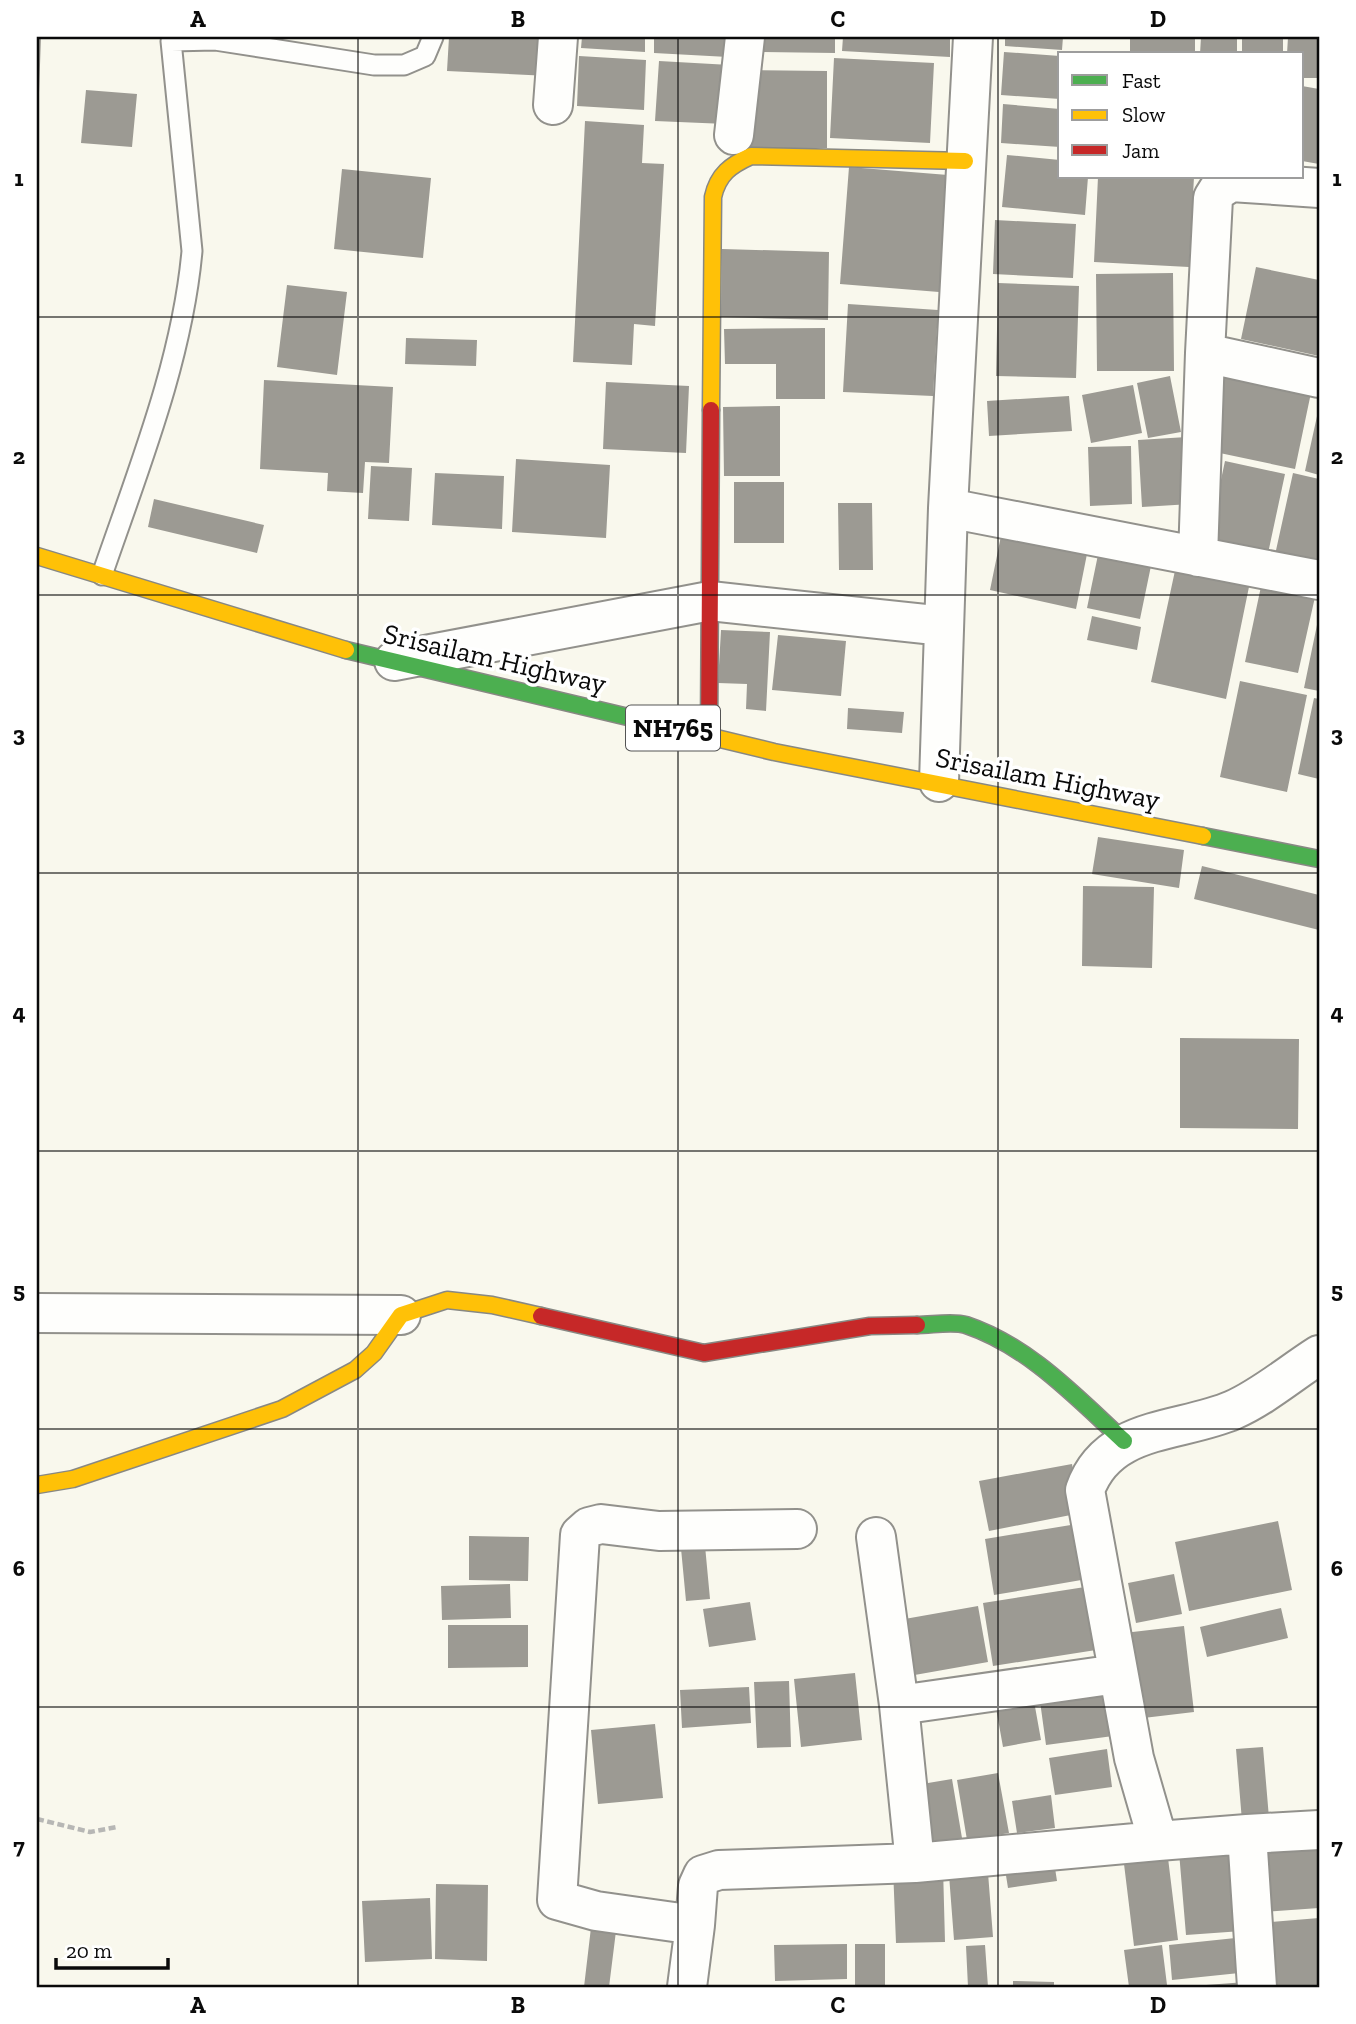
<svg xmlns="http://www.w3.org/2000/svg" width="1356" height="2024" viewBox="0 0 1356 2024" font-family="'Zilla Slab',serif">
<rect width="100%" height="100%" fill="#f9f8ed"/>
<path fill="#9c9a93" d="M37 37H41L39 93H37Z
M449 37H551L549 76 447 71Z
M582 37H645V52L581 48Z
M654 37H729L728 57 654 53Z
M763 37H835V53L763 52Z
M843 37H950V57L842 51Z
M1005 37H1063L1062 50 1005 46Z
M1130 37H1195V54H1130Z
M1201 37H1237V54H1200Z
M1242 37H1283V54H1242Z
M1288 37H1319V78H1302V54H1287Z
M1004 52 1060 56V99L1001 95Z
M579 56 646 60 644 110 577 106Z
M834 58 934 63 930 143 830 138Z
M659 61 730 65 726 124 655 121Z
M748 70 827 71V148H748Z
M1302 86 1319 89V164L1302 161Z
M86 90 137 94 132 147 81 143Z
M1003 104 1060 109V147L1001 143Z
M585 121 644 125 642 163 664 164 655 326 634 324 632 365 573 362Z
M1007 155 1060 160V177H1088L1085 215 1002 207Z
M849 167 948 175 939 292 840 284Z
M342 169 431 178 423 258 334 249Z
M1098 177H1194L1189 267 1094 262Z
M995 220 1076 224 1073 278 993 274Z
M722 249 829 252 828 320 721 317Z
M1256 267 1319 280V356L1241 339Z
M1173 273 1174 371H1097L1096 274Z
M998 283 1079 286 1076 378 996 376Z
M287 285 347 292 337 375 277 367Z
M848 304 938 310 933 396 843 392Z
M825 328V399H776V364H725L724 329Z
M406 338 477 340 476 366 405 364Z
M1216 367 1312 388 1295 469 1215 452Z
M1170 376 1181 432 1148 438 1137 383Z
M264 380 393 387 389 463 365 462 363 493 327 491 328 473 260 469Z
M606 382 689 386 686 453 603 449Z
M1133 385 1142 433 1091 443 1082 395Z
M1069 396 1072 431 989 436 987 401Z
M780 406V476H724L723 407Z
M1319 407V475L1305 471Z
M1187 437 1191 504 1142 507 1138 440Z
M1131 446 1132 504 1090 506 1088 447Z
M516 459 610 465 606 538 512 532Z
M1225 461 1285 474 1267 558 1207 545Z
M371 466 412 468 409 521 368 519Z
M435 473 504 476 502 529 432 525Z
M1293 473 1319 479V574L1273 564Z
M734 482H784V543H734Z
M154 499 264 525 257 553 148 527Z
M838 503H872L873 570H839Z
M1001 536 1087 554 1076 609 990 590Z
M1099 550 1152 561 1140 619 1087 608Z
M1176 566 1250 582 1226 699 1151 682Z
M1263 577 1317 588 1298 673 1245 662Z
M1092 616 1141 627 1137 650 1087 640Z
M1318 620H1319V691L1304 688Z
M721 630 770 632 766 711 746 709 747 684 718 683Z
M778 635 846 641 841 696 772 690Z
M1240 681 1307 695 1287 792 1220 777Z
M1314 698 1319 699V779L1298 774Z
M848 708 904 712 902 733 847 729Z
M1098 837 1184 850 1179 888 1092 874Z
M1202 866 1319 895V930L1194 899Z
M1083 886 1154 887 1152 968 1082 966Z
M1180 1038 1299 1039 1298 1129 1180 1128Z
M1072 1464 1081 1513 989 1531 979 1481Z
M1278 1521 1292 1590 1189 1611 1175 1542Z
M1083 1523 1093 1578 994 1595 985 1539Z
M704 1535 710 1599 686 1601 680 1538Z
M469 1536 529 1537 528 1581 469 1580Z
M1174 1574 1182 1614 1136 1623 1128 1583Z
M510 1584 511 1618 442 1620 441 1586Z
M1085 1587 1096 1650 993 1666 983 1603Z
M750 1602 756 1640 709 1647 703 1609Z
M978 1606 988 1662 909 1676 899 1620Z
M1281 1608 1288 1638 1207 1657 1200 1627Z
M448 1625H528V1667L448 1668Z
M1184 1626 1194 1712 1135 1719 1124 1633Z
M855 1673 862 1740 801 1747 794 1679Z
M789 1681 791 1747 757 1748 754 1682Z
M1106 1685 1113 1736 1046 1745 1039 1694Z
M749 1687 751 1723 682 1728 680 1690Z
M1032 1690 1041 1740 1003 1747 994 1697Z
M655 1724 663 1798 598 1804 591 1730Z
M1263 1747 1269 1818 1242 1821 1236 1749Z
M1107 1749 1112 1787 1055 1795 1049 1758Z
M998 1773 1009 1833 967 1840 957 1780Z
M952 1779 962 1838 921 1846 910 1786Z
M1051 1795 1055 1828 1017 1833 1012 1801Z
M1319 1840V1908L1264 1912 1258 1844Z
M1236 1848 1242 1931 1186 1935 1179 1852Z
M1053 1855 1057 1881 1008 1888 1004 1863Z
M1168 1858 1178 1940 1134 1946 1124 1864Z
M987 1860 993 1937 954 1940 948 1862Z
M943 1867 945 1942 896 1943 893 1868Z
M436 1884 488 1885 487 1961 435 1959Z
M430 1898 432 1959 365 1962 362 1901Z
M1319 1918V1987H1276L1271 1922Z
M592 1919 617 1923 609 1987H584Z
M1245 1937 1249 1972 1172 1980 1169 1945Z
M847 1944V1979L775 1981 774 1945Z
M855 1944H885V1987H855Z
M985 1945 988 1987H968L966 1946Z
M1162 1945 1167 1985 1129 1987 1124 1950Z
M1013 1981 1054 1982V1987H1013Z
M1246 1982V1987H1206V1985Z"/>
<g fill="none" stroke-linecap="round" stroke-linejoin="round">
<g stroke="#92918c" stroke-width="23">
<path id="lane" d="M102 575C138 470 182 362 192 251L171 41 215 40 374 65H404L425 56 433 37"/>
</g>
<g stroke="#92918c" stroke-width="42">
<path id="street" d="M553 105 558 37
M734 135 745 37
M1205 353 1319 378
M948 508 1319 580
M1198 557 1205 353 1213 198 1218 190 1231 182 1319 188
M394 661 710 601 944 626
M939 782 948 508 973 37
M37 1313 401 1315
M876 1537 899 1705
M1117 1674 899 1705 915 1863 1158 1841
M1247 1834 1158 1841 1134 1758 1085 1490C1108 1425 1180 1433 1233 1410 1263 1397 1292 1372 1319 1355
M695 1925 698 1886 703 1875 719 1870 915 1863
M687 1987 695 1925 596 1911 557 1900 580 1535 589 1527 601 1524 659 1531 797 1529
M1257 1987 1247 1834 1319 1830"/>
</g>
<g stroke="#888883" stroke-width="19">
<path id="fast" d="M346 650 687 731
M1203 836 1319 859
M917 1325C932 1325 953 1321 966 1325 1029 1346 1077 1398 1124 1441"/>
</g>
<g stroke="#888883" stroke-width="19">
<path id="slow" d="M711 410 713 197C718 174 731 165 751 156L965 161
M37 556 346 650
M687 731 774 752 1203 836
M37 1485 73 1479 282 1409 355 1370 374 1353 401 1315 447 1300 492 1305 541 1316"/>
</g>
<g stroke="#888883" stroke-width="19">
<path id="jam" d="M709 736 711 410
M541 1316 704 1353 870 1326 917 1325"/>
</g>
<path stroke="#b7b7b5" stroke-width="4.5" stroke-dasharray="7 3.5" stroke-linecap="butt" d="M37 1819 90 1832 117 1827"/>
<use href="#lane" stroke="#fefefc" stroke-width="19"/>
<use href="#street" stroke="#fefefc" stroke-width="38"/>
<use href="#fast" stroke="#4caf50" stroke-width="16"/>
<use href="#slow" stroke="#ffc107" stroke-width="16"/>
<use href="#jam" stroke="#c62828" stroke-width="16"/>
</g>
<path fill="none" stroke="#0a0a0a" stroke-width="2" stroke-opacity="0.55" d="M358 37V1987M678 37V1987M998 37V1987M37 317H1319M37 595H1319M37 873H1319M37 1151H1319M37 1429H1319M37 1707H1319"/>
<g text-anchor="middle" stroke-width="7" stroke-linejoin="round" paint-order="stroke">
<rect fill="#fff" stroke="#545454" stroke-width="2" x="626" y="705.5" width="94" height="45" rx="5"/>
<g font-size="26" font-weight="bold" fill="#0a0a0a">
<text x="673" y="737">NH765</text>
</g>
<g font-size="28" fill="#0a0a0a" stroke="#fff">
<text transform="translate(495 658) rotate(13)" y="10">Srisailam Highway</text>
<text transform="translate(1048 778) rotate(11)" y="10">Srisailam Highway</text>
</g>
</g>
<rect width="1356" height="2024" fill="none" stroke="#ffffff" stroke-width="77"/>
<rect x="1058" y="52" width="245" height="126" fill="#ffffff" stroke="#9d9d9d" stroke-width="2"/>
<rect x="1072" y="75" width="35" height="10" fill="#4caf50" stroke="#9d9d9d" stroke-width="2"/>
<text x="1122" y="88" font-size="21" fill="#0a0a0a">Fast</text>
<rect x="1072" y="110" width="35" height="10" fill="#ffc107" stroke="#9d9d9d" stroke-width="2"/>
<text x="1122" y="122" font-size="21" fill="#0a0a0a">Slow</text>
<rect x="1072" y="145" width="35" height="10" fill="#c62828" stroke="#9d9d9d" stroke-width="2"/>
<text x="1122" y="158" font-size="21" fill="#0a0a0a">Jam</text>
<path d="M56 1958v10h112v-10" fill="none" stroke="#0a0a0a" stroke-width="3.5"/>
<text x="66" y="1958" font-size="21" fill="#0a0a0a" stroke="#ffffff" stroke-width="5" paint-order="stroke">20 m</text>
<rect x="38" y="38" width="1280" height="1948" fill="none" stroke="#0a0a0a" stroke-width="2.5"/>
<g font-size="23" text-anchor="middle" font-weight="bold" fill="#0a0a0a">
<text x="198" y="27">A</text>
<text x="518" y="27">B</text>
<text x="838" y="27">C</text>
<text x="1158" y="27">D</text>
<text x="19" y="186">1</text>
<text x="1337" y="186">1</text>
<text x="19" y="464">2</text>
<text x="1337" y="464">2</text>
<text x="19" y="742">3</text>
<text x="1337" y="742">3</text>
<text x="19" y="1020">4</text>
<text x="1337" y="1020">4</text>
<text x="19" y="1298">5</text>
<text x="1337" y="1298">5</text>
<text x="19" y="1576">6</text>
<text x="1337" y="1576">6</text>
<text x="19" y="1854">7</text>
<text x="1337" y="1854">7</text>
<text x="198" y="2013">A</text>
<text x="518" y="2013">B</text>
<text x="838" y="2013">C</text>
<text x="1158" y="2013">D</text>
</g>
</svg>
